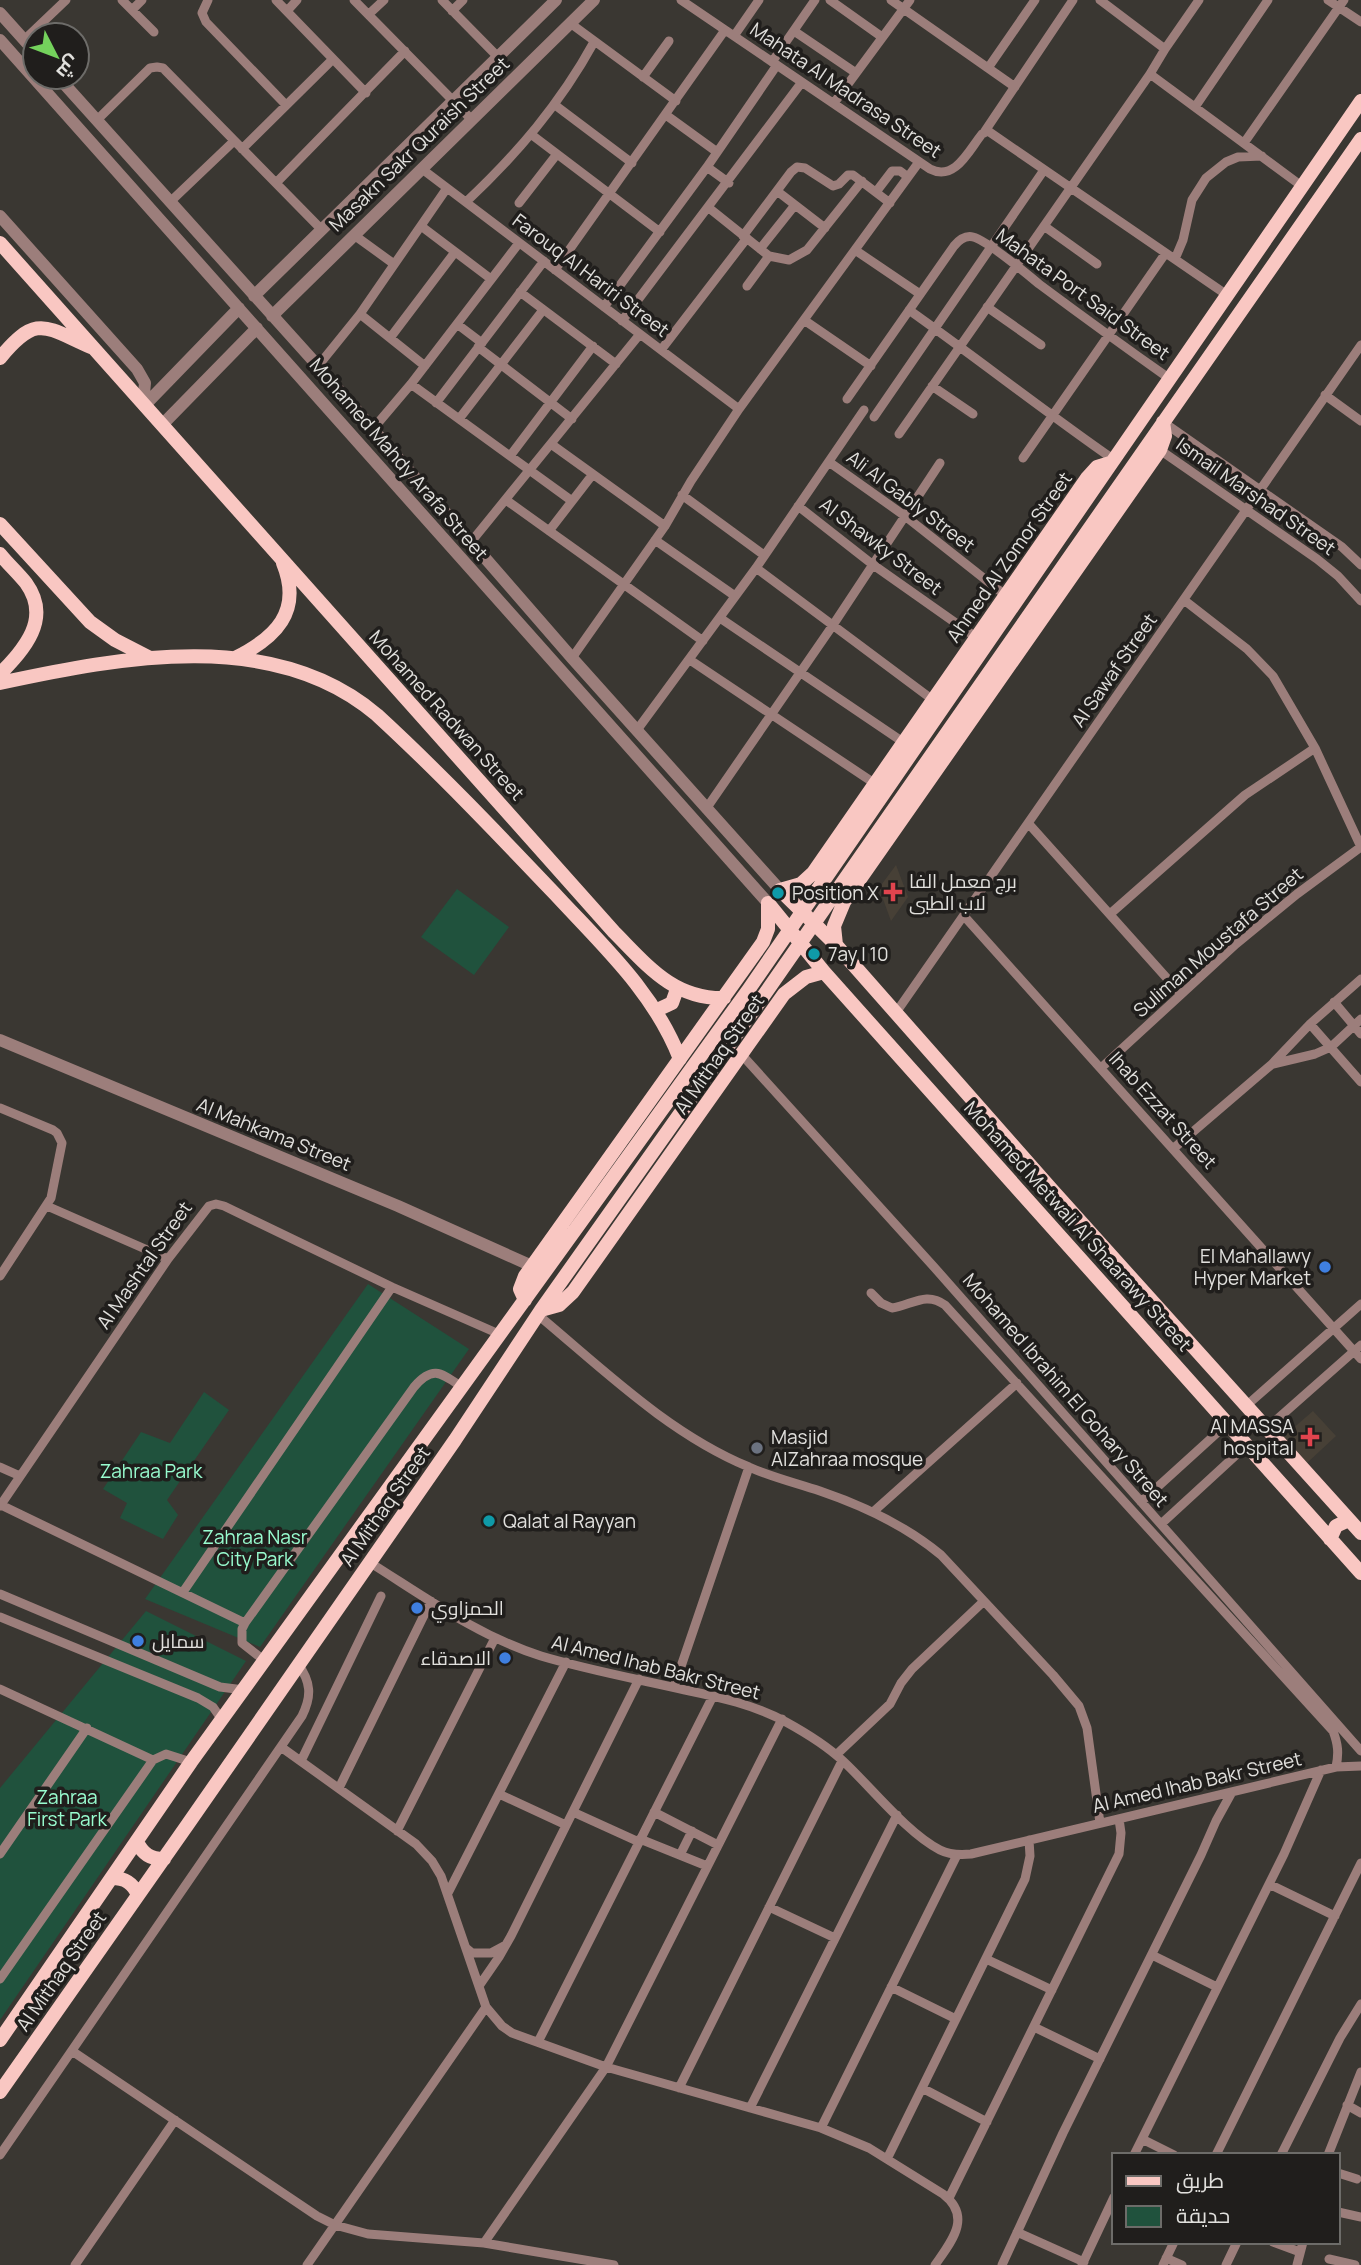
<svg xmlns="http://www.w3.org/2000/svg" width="1361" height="2265" viewBox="0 0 1361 2265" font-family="Manrope,Cairo,sans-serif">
<rect width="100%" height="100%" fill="#3a3732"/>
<path fill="#474036" d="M896 865 908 897 891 921 879 888Z
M1313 1411 1336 1436 1307 1463 1283 1437Z"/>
<path fill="#20523d" d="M457 889 509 927 474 975 421 937Z
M368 1284 469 1349 260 1647 145 1599Z
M204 1392 229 1410 167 1500 178 1515 163 1539 120 1518 127 1503 103 1489 141 1432 170 1443Z
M146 1611 246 1661 0 2020V1788Z"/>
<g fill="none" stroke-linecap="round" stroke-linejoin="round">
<path stroke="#9c7e7b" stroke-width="9" d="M122 0 154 32
M208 0 202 13 206 22 286 105
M276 0 366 93
M354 0 472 120
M442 0 498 57
M681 0 930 169C955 182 969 150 982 134L988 131 1227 295
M830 0 882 37
M891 0 1015 87
M1100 0 1165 49
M1328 0 1361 22
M132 10 142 0
M287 11 297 0
M452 11 463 0
M369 14 384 0
M570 23 676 101
M794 31 856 73
M734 36 759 0
M24 40 66 0
M772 62 815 0
M988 68 1035 0
M1150 74 1303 187
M643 77 669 41
M834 103 910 0
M555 105 632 163
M1195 107 1268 0
M666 115 717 152
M97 120 150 68 157 67 163 68 322 230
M985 131 1073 0
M532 135 660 232
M1244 143 1344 0
M242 149 333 59
M707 167 729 183
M422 169 739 409
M276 183 405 51
M777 191 825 228
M876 192 892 171H900L908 177
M170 202 234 141
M466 202C517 154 560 104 594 42
M519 203 557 154
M709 208 769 256 789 260 807 250 862 181
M421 226 491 279
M1044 226 1097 264
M354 235 394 264
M743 236 791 172 797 167 805 168 833 186 839 184 848 175H853L890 203
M760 249 795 205
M855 250 920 294
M1175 259 1183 240 1192 200 1206 178 1226 162 1238 157 1262 156
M555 270 725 30
M747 286 769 256
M520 292 616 364
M604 307 707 167 777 65
M987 307 1041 345
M909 310C978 359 1044 411 1113 459
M360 314 425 366
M804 320 871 366
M622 321 802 82
M457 324 482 343
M390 338 455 252
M478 347 572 419
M661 350 747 238
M318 366 360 314 447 188
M411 384 572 501
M932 386 973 414
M1325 395 1361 421
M847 399 954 246C959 240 965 235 973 237 986 240 1027 274 1039 284 1082 316 1126 348 1170 379
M436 403 544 261
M874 417 1044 170
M459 419 543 310
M1163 422 1342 547 1361 565
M372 430 411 384 519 243
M899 434 1150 74 1165 49 1199 0
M551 444 665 526
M1160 450 1317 559 1338 576 1361 601
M510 456 593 346
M1023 458 1165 254
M829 462 905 516 1005 595
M682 495 764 555
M506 500 703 641
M798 506 872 564 977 638
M549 531 593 474
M655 540 735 596
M471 542 640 334
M756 568 933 700
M720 618 903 742
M572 658 665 526 691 481 739 409 919 162
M690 660 874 783
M637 730 756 568 864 410
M706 809 833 625 940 463
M1028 823 1181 994
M1110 914 1245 795 1315 748
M964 916 1361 1359
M1334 1002 1361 1034
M895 1014 1361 345
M1310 1024 1361 1082
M742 1055 934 1267 1361 1751
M1273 1064 1315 1054 1331 1047 1361 1019
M1101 1068 1236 944 1297 894 1361 847 1315 748 1273 676 1247 649 1184 600
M0 1108 53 1130 57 1133 62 1143 51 1198 0 1276
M1174 1148 1271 1065 1310 1024 1361 979
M47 1206 168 1259
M871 1293 881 1303 892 1308C912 1305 926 1291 945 1305L1333 1731C1338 1744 1339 1753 1336 1767
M538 1315C604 1370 669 1434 749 1467 771 1477 796 1483 820 1491 864 1506 905 1525 941 1555L1053 1675 1079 1706 1087 1728 1100 1823
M1246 1406 1361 1304
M1266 1429 1361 1345
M0 1467 20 1476
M1141 1502 1228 1423
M1 1505 245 1623
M0 1506 168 1259 209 1206 216 1204 224 1206 392 1287 499 1334
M873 1512 1017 1383
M1161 1524 1247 1445
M369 1562C425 1597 478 1636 541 1656 588 1670 637 1679 685 1690 719 1697 755 1705 786 1722 806 1733 826 1745 843 1761 871 1787 907 1833 940 1850 950 1855 961 1855 971 1854L1336 1767 1361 1766
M183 1592 392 1287
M0 1594 220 1687 244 1690
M0 1617 198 1698 213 1707 222 1720
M265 1661 242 1643V1629L245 1623 414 1387C433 1365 441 1373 462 1387
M674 1687 749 1467
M0 1689 153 1760
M281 1747 416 1844 432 1861 441 1876 486 2007 502 2026 512 2033 606 2067 821 2128 869 2148 943 2194C973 2217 951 2242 935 2265
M836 1755 890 1704 901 1683 912 1669 984 1601
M301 1761 381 1596
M339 1788 431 1601
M499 1794 566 1825
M573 1812 639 1842
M654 1812 718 1845
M397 1831 495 1638
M640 1839 707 1866
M0 1854 87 1728
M680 1855 692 1831
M1269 1884 1335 1916
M448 1893 566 1662
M769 1907 835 1938
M466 1948 472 1953H491L504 1946
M1152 1955 1217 1987
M986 1959 1052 1990
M0 1979 153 1760 166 1754 191 1762
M479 1986 499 1957 511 1936 639 1679
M891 1987 956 2019
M1034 2027 1100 2059
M538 2042 713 1696
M72 2051 317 2216 335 2225 368 2234 484 2243 614 2265
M679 2088 842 1761
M922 2088 987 2122
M1347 2105 1361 2113
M750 2108 897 1815
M821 2128 957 1855
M1142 2139 1174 2155
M0 2155 302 1716C312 1696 311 1682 298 1664
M1134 2155 1284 1854 1321 1770
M1216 2155 1361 1863
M1281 2155 1340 2038 1361 2004
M1328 2155 1361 2072
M887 2159 1025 1879 1030 1856 1029 1840
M1338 2173 1357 2179
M949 2198 1119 1854 1121 1833 1119 1819
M1338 2212 1361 2217
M1017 2232 1084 2262
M1273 2242 1300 2252
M484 2243 606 2067 782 1719
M1166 2258 1182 2265
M1329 2259 1355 2265
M75 2265 175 2120
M307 2265 486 2007
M1002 2265 1063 2133 1201 1855 1216 1821 1232 1792
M1082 2265 1114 2197
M1163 2265 1174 2242
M1226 2265 1237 2242
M1297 2265 1303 2242"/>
<path stroke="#9c7e7b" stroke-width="12" d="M0 13 35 52
M0 40 768 903
M58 77 318 366 572 658 780 890
M0 216 137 369 145 383 143 404
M254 296 556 0
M272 316 594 0
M144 406 239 308
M162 425 257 328
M0 1040 398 1206 532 1266"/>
<path stroke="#f9c7c2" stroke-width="14" d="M0 243 614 932C647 965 673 999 724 998
M0 358C37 313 45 327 91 347
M0 524 90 622 115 640 150 658
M0 554C8 564 18 573 26 583 52 619 24 649 0 674
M235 658C275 638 303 612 283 563
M0 683C121 657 274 627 377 715 439 772 497 833 555 894 603 946 654 992 680 1059
M780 890 836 945 1052 1190 1361 1533
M780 890 801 884 813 873 1087 478 1097 467 1110 463
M768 903 824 972 1361 1573
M836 945 834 926 844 902 1160 450 1165 436 1163 422
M657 1010 672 1003 677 989
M525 1300 520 1289 525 1276 763 942 768 929V903
M541 1310 559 1305 573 1292 784 994 806 977 824 972
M1330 1539 1336 1526 1349 1520
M137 1842C143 1854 150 1859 164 1859
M112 1878C125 1878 133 1883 138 1895
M0 2040 191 1762 749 989 1361 101
M0 2092 188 1824 455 1440 541 1310 762 998 1361 139"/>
</g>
<g fill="#e0444e" stroke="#201e1c" stroke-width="2.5">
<path d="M889.5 881.5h7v7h7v7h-7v7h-7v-7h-7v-7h7z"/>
<path d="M1306.5 1426.5h7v7h7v7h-7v7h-7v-7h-7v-7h7z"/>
</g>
<g fill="#0f9aa8" stroke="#201e1c" stroke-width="2.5">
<circle cx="778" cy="893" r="7"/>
<circle cx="814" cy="954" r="7"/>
<circle cx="489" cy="1521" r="7"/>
</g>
<g fill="#3f7fe0" stroke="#201e1c" stroke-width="2.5">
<circle cx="1325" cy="1267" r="7"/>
<circle cx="417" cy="1608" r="7"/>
<circle cx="138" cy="1641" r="7"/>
<circle cx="505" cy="1658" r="7"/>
</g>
<circle fill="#6b7280" stroke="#201e1c" stroke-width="2.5" cx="757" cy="1448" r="7"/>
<g text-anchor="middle" stroke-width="7" stroke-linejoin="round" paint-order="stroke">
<g font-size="19" fill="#e1e0dd" stroke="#201e1c">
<text transform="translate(846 90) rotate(34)" y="7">Mahata Al Madrasa Street</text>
<text transform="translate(419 144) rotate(-44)" y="7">Masakn Sakr Quraish Street</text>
<text transform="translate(591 275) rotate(37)" y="7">Farouq Al Hariri Street</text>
<text transform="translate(1083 294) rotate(36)" y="7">Mahata Port Said Street</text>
<text transform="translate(399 459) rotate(49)" y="7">Mohamed Mahdy Arafa Street</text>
<text transform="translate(1256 496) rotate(35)" y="7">Ismail Marshad Street</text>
<text transform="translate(911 501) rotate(37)" y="7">Ali Al Gably Street</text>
<text transform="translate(881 546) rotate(37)" y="7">Al Shawky Street</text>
<text transform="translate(1009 557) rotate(-55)" y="7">Ahmed Al Zomor Street</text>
<text transform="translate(1114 670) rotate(-55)" y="7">Al Sawaf Street</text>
<text transform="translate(447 715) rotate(48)" y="7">Mohamed Radwan Street</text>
<text transform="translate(1218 942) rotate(-41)" y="7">Suliman Moustafa Street</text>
<text transform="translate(719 1054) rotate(-55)" y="7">Al Mithaq Street</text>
<text transform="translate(1163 1110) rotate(48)" y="7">Ihab Ezzat Street</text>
<text transform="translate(274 1134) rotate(22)" y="7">Al Mahkama Street</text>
<text transform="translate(1078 1226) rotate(48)" y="7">Mohamed Metwali Al Shaarawy Street</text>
<text transform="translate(144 1265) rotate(-55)" y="7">Al Mashtal Street</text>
<text transform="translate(1066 1390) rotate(49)" y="7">Mohamed Ibrahim El Gohary Street</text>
<text transform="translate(385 1506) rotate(-55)" y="7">Al Mithaq Street</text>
<text transform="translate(656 1667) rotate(14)" y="7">Al Amed Ihab Bakr Street</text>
<text transform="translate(1197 1782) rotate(-13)" y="7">Al Amed Ihab Bakr Street</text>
<text transform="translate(61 1971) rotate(-55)" y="7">Al Mithaq Street</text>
</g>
<g font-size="19" fill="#e1e0dd" stroke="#201e1c" text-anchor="start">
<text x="909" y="888">برج معمل الفا<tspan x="909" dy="22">لاب الطبى</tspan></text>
<text x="792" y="900">Position X</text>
<text x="828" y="961">7ay l 10</text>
<text x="1311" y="1263" text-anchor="end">El Mahallawy<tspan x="1311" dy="22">Hyper Market</tspan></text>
<text x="1294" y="1433" text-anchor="end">Al MASSA<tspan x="1294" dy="22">hospital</tspan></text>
<text x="771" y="1444">Masjid<tspan x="771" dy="22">AlZahraa mosque</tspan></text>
<text x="503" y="1528">Qalat al Rayyan</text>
<text x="431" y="1615">الحمزاوي</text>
<text x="152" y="1648">سمايل</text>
<text x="491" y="1665" text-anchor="end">الاصدقاء</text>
</g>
<g font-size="19" fill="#98fccf" stroke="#201e1c">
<text x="151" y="1478">Zahraa Park</text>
<text x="255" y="1544">Zahraa Nasr<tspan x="255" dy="22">City Park</tspan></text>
<text x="67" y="1804">Zahraa<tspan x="67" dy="22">First Park</tspan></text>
</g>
</g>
<rect x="1112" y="2153" width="228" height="91" fill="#201e1c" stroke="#6d6c69" stroke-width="2"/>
<rect x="1126" y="2176" width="35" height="10" fill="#f9c7c2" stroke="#6d6c69" stroke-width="2"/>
<text x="1176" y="2188" font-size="21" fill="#e1e0dd">طريق</text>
<rect x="1126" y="2206" width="35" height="21" fill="#20523d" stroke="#6d6c69" stroke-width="2"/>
<text x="1176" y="2223" font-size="21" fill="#e1e0dd">حديقة</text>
<g transform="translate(56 56) rotate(132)"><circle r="33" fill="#201e1c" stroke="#6d6c69" stroke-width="2"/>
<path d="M0-5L12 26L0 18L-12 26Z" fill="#74d25c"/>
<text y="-10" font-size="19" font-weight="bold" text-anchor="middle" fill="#e1e0dd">ش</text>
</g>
</svg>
